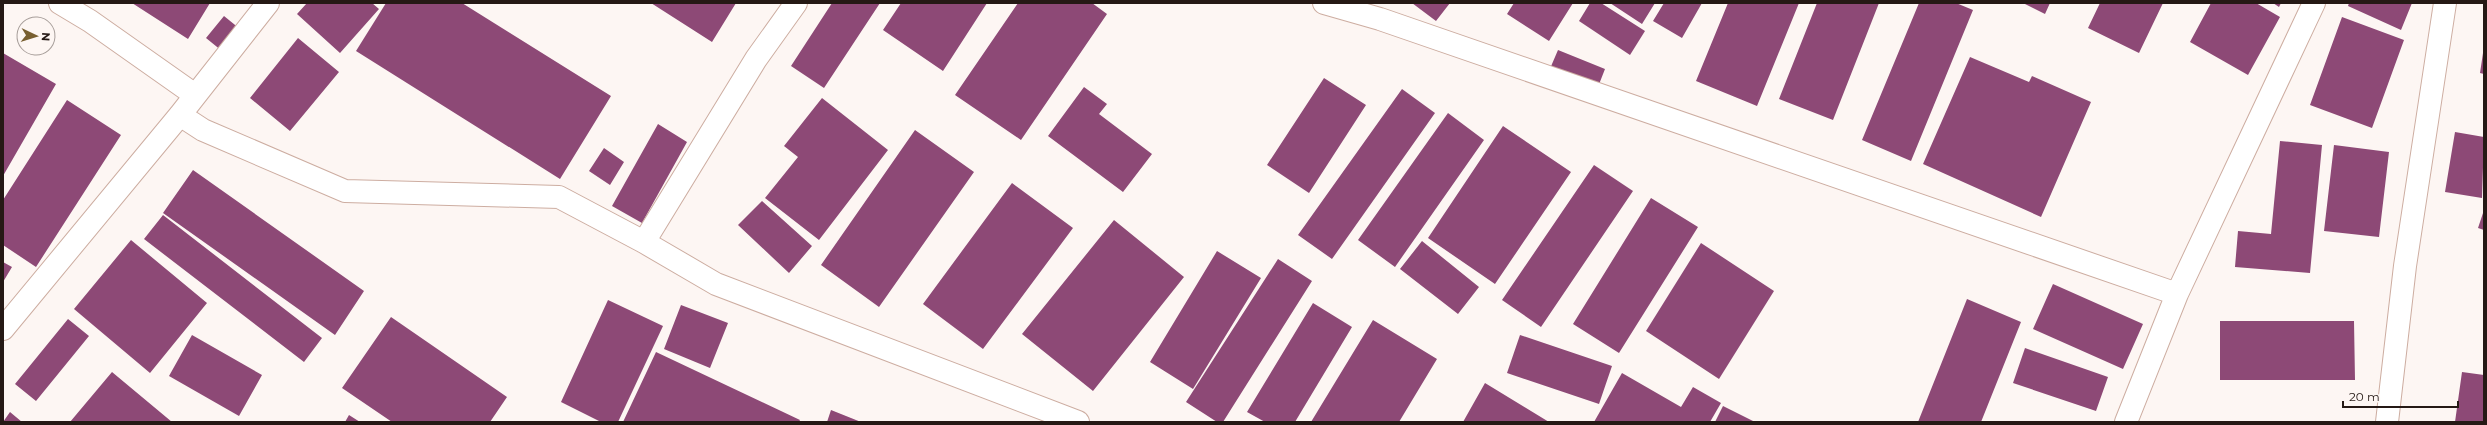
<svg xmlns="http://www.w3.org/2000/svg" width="2487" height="425" viewBox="0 0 2487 425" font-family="Montserrat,sans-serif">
<rect width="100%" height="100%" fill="#fdf6f3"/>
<path fill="#8d4976" d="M132 3H210L188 39Z
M307 3H372L379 9 340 53 297 14Z
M386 3H462L611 96 560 179 356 51Z
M651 3H736L712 42Z
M832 3H880L824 88 791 66Z
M901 3H987L943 71 883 30Z
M1018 3H1092L1107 14 1021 140 955 95Z
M1412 3H1450L1436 21Z
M1514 3H1573L1549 41 1507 14Z
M1590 3H1601L1645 31 1630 55 1579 21Z
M1610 3H1655L1642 24Z
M1664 3H1702L1682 38 1653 21Z
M1728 3H1799L1757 106 1696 81Z
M1817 3H1879L1833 120 1779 99Z
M1919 3H1956L1973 10 1911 161 1862 140Z
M2023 3H2050L2045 14Z
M2100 3H2163L2139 53 2088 28Z
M2211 3H2256L2280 17 2248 75 2190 42Z
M2273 3H2281L2279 7Z
M2349 3H2412L2401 30 2348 6Z
M224 16 240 29 222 51 206 38Z
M2342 17 2404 40 2372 128 2310 105Z
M298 38 339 72 290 131 250 98Z
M1558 50 1605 69 1596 92 1549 71Z
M3 53 56 84 3 176Z
M2483 53H2484V74L2480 73Z
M1970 57 2029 82 2032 76 2091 102 2041 217 1923 164Z
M1324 78 1366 105 1309 193 1267 165Z
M1084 87 1107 104 1099 114 1152 154 1123 192 1048 136Z
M1402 89 1435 113 1332 259 1298 235Z
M822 98 888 150 819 240 765 198 798 157 784 146Z
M67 100 121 135 36 267 3 245V200Z
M1448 113 1484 140 1395 267 1358 240Z
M658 124 687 142 642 223 612 206Z
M1503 126 1571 172 1495 284 1428 238Z
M915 130 974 172 879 307 821 265Z
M2455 132 2484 137 2482 198 2445 192Z
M2280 141 2322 145 2310 273 2235 267 2238 231 2271 234Z
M2334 145 2389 152 2379 237 2324 231Z
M604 148 624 162 610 185 589 171Z
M1594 165 1633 191 1541 327 1502 300Z
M193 170 364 291 335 335 163 213Z
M1012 183 1073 228 983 349 923 304Z
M1651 198 1698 227 1619 353 1573 324Z
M762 201 812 246 789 273 738 225Z
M2484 210V230L2478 228Z
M163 215 322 338 304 362 144 239Z
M1114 220 1184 277 1093 391 1022 334Z
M131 240 207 303 150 373 74 309Z
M1422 241 1479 287 1458 314 1400 269Z
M1701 243 1774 291 1719 379 1646 331Z
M1217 251 1261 278 1193 389 1150 362Z
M1278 259 1312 281 1223 422H1217L1186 402Z
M3 262 12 267 3 282Z
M2053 284 2143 324 2123 369 2033 329Z
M1967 299 2021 322 1981 422H1918Z
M608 300 663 326 618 422H601L561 402Z
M1313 303 1352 327 1295 422H1265L1247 412Z
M681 305 728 323 710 368 664 349Z
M391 317 507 397 490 422H392L342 388Z
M68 319 89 336 36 401 15 384Z
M1373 320 1437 359 1399 422H1311Z
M2220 321H2354L2355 380H2220Z
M192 335 262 375 239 416 169 376Z
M1520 335 1612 366 1599 404 1507 373Z
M2025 348 2108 377 2096 411 2013 383Z
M656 352 800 420 799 422H623Z
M112 372 172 422H70Z
M2462 372 2484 375V422H2455Z
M1622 373 1681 407 1693 387 1721 403 1710 422H1594Z
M1485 383 1549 422H1463Z
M1723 406 1755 422H1715Z
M831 410 861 422H827Z
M10 412 22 422H3Z
M349 415 360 422H345Z"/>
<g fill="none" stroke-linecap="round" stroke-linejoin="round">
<g stroke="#cdada1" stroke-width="24">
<path id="street" d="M60 3 90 21 195 95
M1324 3 1380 19 2177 294
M180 115 203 130 345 191 559 197 644 242 716 284 1078 422
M644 242 756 59 796 3
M3 329 180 115 268 3
M2126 422 2177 294 2314 3
M2387 422 2405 266 2445 3"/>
</g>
<use href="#street" stroke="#fff" stroke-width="22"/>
</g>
<rect width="2487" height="425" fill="none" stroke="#251915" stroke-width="8"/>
<g transform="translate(36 36) rotate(94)"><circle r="19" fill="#fdf6f3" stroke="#a79e9a"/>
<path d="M0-3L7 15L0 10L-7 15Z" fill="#785f30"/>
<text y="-6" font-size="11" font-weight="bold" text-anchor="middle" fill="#251915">N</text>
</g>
<path d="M2343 401v6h115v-6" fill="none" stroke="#251915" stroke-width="2"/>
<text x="2349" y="401" font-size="12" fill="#251915" stroke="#fdf6f3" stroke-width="3" paint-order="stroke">20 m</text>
</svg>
